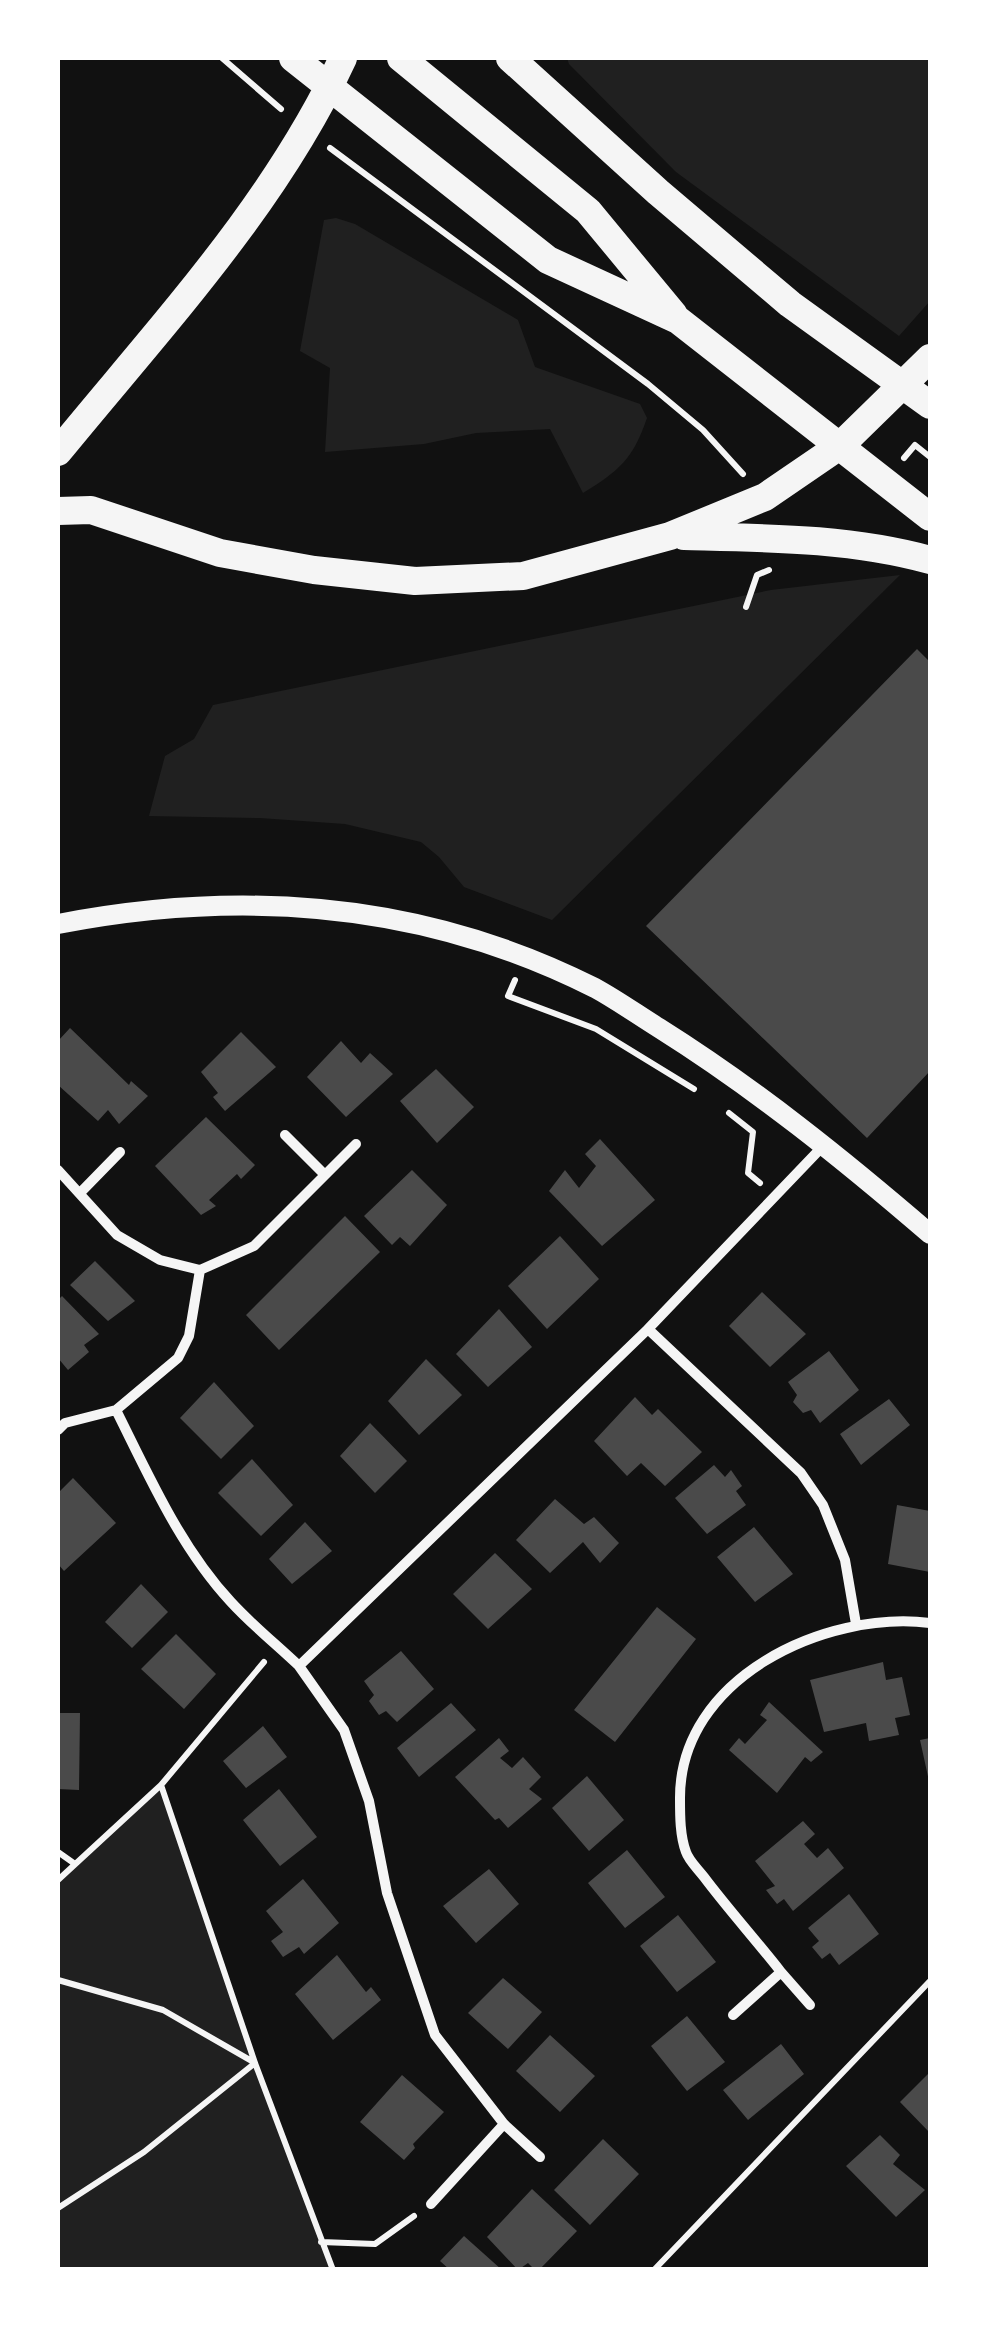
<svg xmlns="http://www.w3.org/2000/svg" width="988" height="2327" viewBox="0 0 988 2327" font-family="'Source Sans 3',sans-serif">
<rect width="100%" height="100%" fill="#111"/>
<path fill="#202020" d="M567 58H930V301L899 336 676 172 569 64Z
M336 218 355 224 518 320 535 367 640 404 647 418C633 459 619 471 583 493L550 429 476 433 424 444 325 452 330 368 300 351 324 220Z
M900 575 552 920 464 887 439 857 421 842 345 824 260 818 149 816 165 756 194 739 213 705 771 590Z
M161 1785 255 2063 333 2269 58 2270V1880Z"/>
<path fill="#4a4a4a" d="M917 649 930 662V1071L867 1138 646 926Z
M70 1028 129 1085 131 1081 148 1096 119 1124 108 1110 98 1121 58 1085V1041Z
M241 1032 276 1067 225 1111 213 1097 218 1093 201 1072Z
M341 1041 361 1063 370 1053 393 1074 346 1117 307 1077Z
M436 1069 474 1107 437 1143 400 1101Z
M206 1117 255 1165 241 1179 237 1174 209 1200 216 1206 201 1215 155 1166Z
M600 1139 655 1200 602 1246 549 1191 565 1170 579 1188 596 1166 585 1154Z
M412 1170 447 1205 410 1246 400 1237 392 1245 364 1216Z
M345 1216 380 1252 279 1350 246 1315Z
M560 1236 599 1279 547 1329 508 1286Z
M95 1261 135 1301 108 1321 70 1285Z
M762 1292 806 1334 770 1367 729 1326Z
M62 1296 99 1334 84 1345 89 1352 68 1370 58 1358V1300Z
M499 1309 532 1347 488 1387 456 1354Z
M829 1351 859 1390 820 1423 811 1410 803 1413 793 1402 797 1395 788 1382Z
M426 1359 462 1395 419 1435 388 1401Z
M214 1382 254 1426 221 1459 180 1418Z
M635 1397 652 1415 658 1409 702 1452 665 1486 641 1463 627 1476 594 1441Z
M889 1399 910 1425 861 1465 840 1434Z
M370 1423 407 1461 375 1493 340 1456Z
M252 1459 293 1505 261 1536 218 1493Z
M714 1465 725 1477 731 1470 742 1486 736 1491 746 1505 707 1534 675 1498Z
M73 1478 116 1523 64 1571 58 1564V1493Z
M555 1499 584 1524 594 1517 619 1543 600 1563 583 1542 550 1573 516 1540Z
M897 1505 930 1511V1572L888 1564Z
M305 1522 332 1551 292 1584 269 1559Z
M754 1527 793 1574 755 1602 717 1557Z
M495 1553 532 1589 488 1629 453 1594Z
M141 1584 168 1612 132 1648 105 1622Z
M657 1607 696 1639 615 1742 574 1710Z
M176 1634 216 1674 184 1709 141 1669Z
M401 1651 434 1689 397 1722 386 1711 379 1715 369 1701 374 1695 364 1681Z
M883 1662 886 1680 902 1677 910 1715 895 1718 899 1735 869 1741 866 1723 824 1732 810 1680Z
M769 1702 823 1752 811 1762 805 1757 777 1793 729 1750 739 1738 745 1744 767 1720 760 1715Z
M451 1703 476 1730 419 1777 397 1748Z
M58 1713H80L79 1790 58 1789Z
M263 1726 287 1757 246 1788 223 1761Z
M499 1738 509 1751 500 1758 512 1768 523 1757 541 1777 529 1789 542 1799 508 1828 499 1818 495 1820 455 1777Z
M930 1738V1780L929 1781 920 1740Z
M587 1776 624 1820 589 1851 552 1808Z
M279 1789 317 1837 280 1866 243 1820Z
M803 1821 815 1834 804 1844 817 1858 828 1848 844 1868 793 1911 784 1899 777 1904 766 1890 775 1886 755 1861Z
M627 1850 665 1897 625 1928 588 1883Z
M489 1869 519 1904 476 1943 443 1906Z
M303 1879 339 1923 304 1954 299 1947 283 1957 271 1941 283 1932 266 1911Z
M849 1894 879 1934 839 1965 830 1953 822 1959 812 1947 819 1941 808 1928Z
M678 1915 716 1962 677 1992 640 1946Z
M337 1955 366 1992 371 1987 381 2000 333 2040 295 1994Z
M503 1978 542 2012 508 2049 468 2013Z
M687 2016 725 2062 687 2091 651 2046Z
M550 2035 595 2076 560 2112 516 2071Z
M781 2044 804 2074 748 2120 723 2090Z
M930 2072V2133L900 2102Z
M402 2075 444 2112 413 2144 415 2148 404 2160 360 2122Z
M880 2135 900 2155 893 2164 925 2190 896 2217 846 2166Z
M603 2139 639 2174 590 2225 554 2190Z
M532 2189 577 2231 539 2270H535L528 2263 518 2270 487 2237Z
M464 2236 502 2270H450L440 2261Z"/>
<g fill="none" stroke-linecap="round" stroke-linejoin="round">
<path stroke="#f5f5f5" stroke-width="6" d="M222 58 281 109
M330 148 648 384 703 430 743 474
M904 458 915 445 930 457
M746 607 757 575 769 570
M515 980 508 996 596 1029 694 1089
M729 1113 753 1132 748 1173 760 1183
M161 1785 255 2063 333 2270
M58 1852 75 1864
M58 1880 161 1785 264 1662
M58 1980 163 2010 255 2063 144 2152 58 2208
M321 2242 375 2244 414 2216
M654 2270 930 1981"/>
<path stroke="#f5f5f5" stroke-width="10" d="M285 1135 325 1175
M58 1170 117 1235 160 1260 200 1270 254 1246 356 1144
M80 1193 120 1152
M648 1329 801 1473 823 1505 845 1560 856 1624
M116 1410C149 1476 180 1547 231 1602 252 1625 277 1645 299 1666
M58 1430 65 1423 116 1410 178 1358 189 1336 200 1270
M781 1972 810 2005
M733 2015 781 1972C756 1940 728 1909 704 1877 698 1869 689 1861 686 1852 680 1836 680 1816 680 1799 679 1678 825 1610 930 1623
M540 2157 504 2124 435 2035 387 1893 369 1801 344 1730 299 1666 648 1329 824 1145
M431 2204 504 2124"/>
<path stroke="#f5f5f5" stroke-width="20" d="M58 924C244 888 425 902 595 988 617 1000 638 1015 659 1028 756 1089 844 1160 930 1234"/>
<path stroke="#f5f5f5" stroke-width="28" d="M293 58 548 260 678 320 930 517
M401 58 588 211 674 315
M510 58 658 192 790 304 930 405
M58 452C160 327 275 205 343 58
M58 511 91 510 220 553 314 570 415 581 523 576 670 536 765 497 841 445 930 358
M684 536C768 538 850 538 930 560"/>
</g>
<rect width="988" height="2327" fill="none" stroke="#ffffff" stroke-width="120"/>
</svg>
